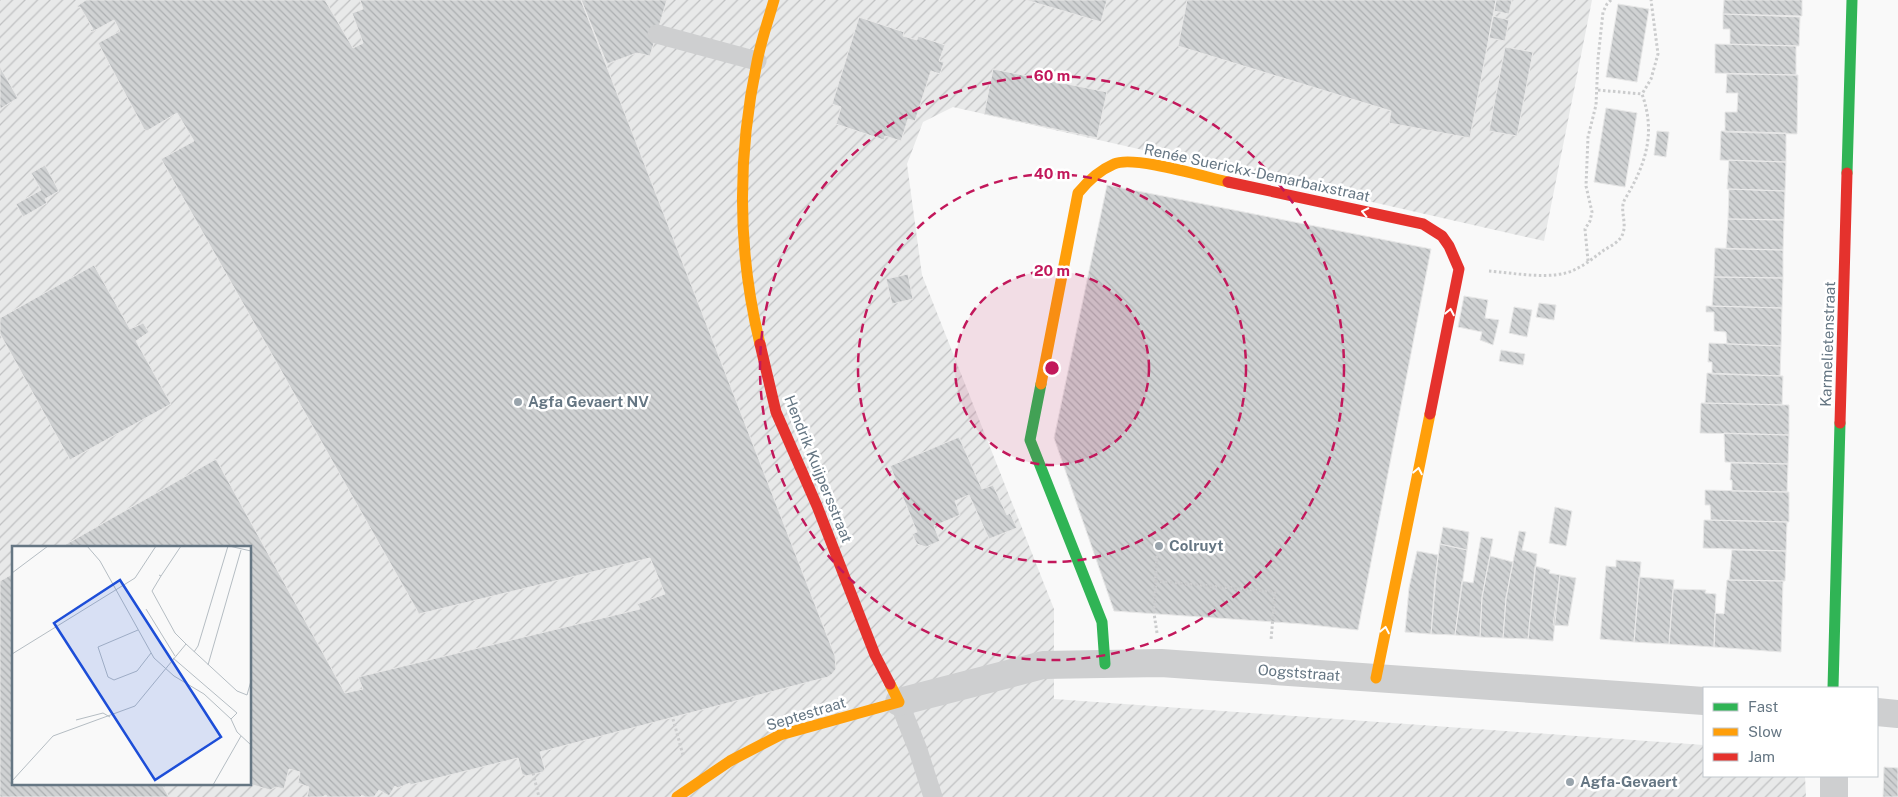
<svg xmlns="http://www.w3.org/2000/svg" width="1898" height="797" viewBox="0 0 1898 797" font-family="'Public Sans',sans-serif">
<defs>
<pattern id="industrial-furrows" width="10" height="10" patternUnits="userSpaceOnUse" patternTransform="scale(1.25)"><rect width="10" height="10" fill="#e8e9e9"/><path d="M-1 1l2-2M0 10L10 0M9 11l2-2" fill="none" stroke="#c0c1c2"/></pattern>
<pattern id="building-back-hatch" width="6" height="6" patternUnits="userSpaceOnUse" patternTransform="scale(1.25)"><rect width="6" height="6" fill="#d0d2d3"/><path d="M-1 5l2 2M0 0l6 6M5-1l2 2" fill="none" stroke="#acafb1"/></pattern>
</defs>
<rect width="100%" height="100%" fill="#f9f9f9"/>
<path fill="url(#industrial-furrows)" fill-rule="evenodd" d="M0 0H1592L1544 241 953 107 923 122 907 164 922 275 1054 609V699L1704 745V776H1805L1806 797H0ZM14 547H250V783H14Z"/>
<path fill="url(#building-back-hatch)" stroke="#e8e8e8" d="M86 0H325L353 48 363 43 352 13 363 9 360 0H581L835 656 836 669 832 674 828 677 540 752 545 769 543 772 526 776 522 774 518 758 410 785V783L398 788 395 786 389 796 379 790 374 797H365L362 795 360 797H327L326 795 322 797H307L309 787 298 783 300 772 289 769 284 789 276 787 270 790 246 783H250V547H61L216 459 345 693 363 689 358 677 640 609 637 604 665 594 650 558 419 614 161 159 194 141 177 113 147 131 144 129 98 43 120 31 114 20 92 32 90 30 93 29 80 7 78 8 77 6Z
M581 0H667L650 56 637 53 607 64Z
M1026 0H1107L1101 22Z
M1187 0H1496L1470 138 1389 123 1391 111 1178 46Z
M1496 0H1512L1509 14 1494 11Z
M1724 0H1802V16L1723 14Z
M1618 4 1649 9 1637 82 1606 77Z
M1723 14 1800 17 1799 46 1730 44V29H1723Z
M1493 16 1509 20 1505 41 1489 38Z
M859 17 904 32 903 36 917 40 918 36 945 45 939 61 944 62 940 74 931 71 915 121 908 119 901 141 885 136 884 140 836 124 841 107 832 104Z
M1715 44 1796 46V75L1715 73Z
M1505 47 1533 52 1517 136 1489 131Z
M0 67 18 98 0 109Z
M993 69 1107 92 1097 138 984 114Z
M1727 74 1798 75 1797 134 1725 132V112H1737L1738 93H1726Z
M1606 108 1637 113 1625 187 1594 182Z
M1657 131 1669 132 1666 157 1654 155Z
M1721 131 1786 133V162L1720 160Z
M1729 160 1786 162 1785 191 1727 189Z
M45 165 59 191 45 199 47 203 23 217 16 204 41 190 31 173Z
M1107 185 1431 249 1358 630 1303 624 1114 611 1054 438Z
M1729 189 1785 191 1784 220 1728 219Z
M1728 219 1784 220 1783 250 1726 249Z
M1715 248 1783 250V278L1714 277Z
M94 265 130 329 143 323 149 332 136 341 171 404 70 460 0 334V318Z
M908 274 913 299 892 304 886 279Z
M1714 277 1783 278 1782 308 1712 306Z
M1464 296 1488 300 1485 318 1499 320 1493 345 1480 340 1482 332 1458 327Z
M1539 303 1556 305 1554 320 1536 317Z
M1706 306 1782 308 1781 346 1727 344 1726 332 1714 331V312H1706Z
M1514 307 1532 310 1527 337 1509 333Z
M1709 343 1781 346 1780 376 1712 374V362H1708Z
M1501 350 1525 354 1523 365 1499 361Z
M1707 373 1783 376 1782 405 1705 403Z
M1701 403 1789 405V435L1700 433Z
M1724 433 1789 435 1788 464 1725 462Z
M959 437 982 489 993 485 1007 515 1010 513 1017 528 989 539 969 495 955 501 960 515 934 526 940 541 926 547 917 544 912 534 917 532 890 466Z
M1731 463 1788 464 1787 492 1732 491V480H1730Z
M1705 490 1789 492V522L1711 520 1710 505H1705Z
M1555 507 1572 511 1566 546 1549 543Z
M1704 520 1787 522 1786 551 1703 548Z
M1443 527 1469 532 1467 550 1440 544Z
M1519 531 1526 532 1522 550 1537 554 1528 639 1503 638 1506 598Z
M1481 537 1493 539 1482 597 1480 637 1455 635 1462 581 1473 583Z
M1440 544 1467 550 1455 635 1431 634 1435 578Z
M1732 550 1786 551 1785 581 1729 580Z
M1417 551 1438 555 1431 634 1405 632 1409 588Z
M1490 556 1513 562 1506 598 1503 638 1480 637 1482 597Z
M1616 560 1641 562 1634 642 1600 639 1606 566 1616 567Z
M1535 566 1550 570 1549 573 1560 575 1553 641 1528 639Z
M14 573V783H161L169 797H0V581Z
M1560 575 1576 578 1568 626 1553 625Z
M1639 577 1674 580 1669 644 1634 642Z
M1727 580 1783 581 1781 652 1714 647 1715 613 1724 614Z
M1673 589 1706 590 1705 593 1716 594 1714 647 1669 644Z
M1884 767 1898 768V797H1883Z"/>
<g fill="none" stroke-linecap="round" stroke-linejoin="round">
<path stroke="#cbcccd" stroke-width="3" stroke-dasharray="2.5 2.5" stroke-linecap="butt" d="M1598 90 1642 94
M1588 261 1585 229 1590 221 1592 212 1586 186 1588 137 1596 105 1598 59 1603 12 1607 4 1611 0
M1489 271C1514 273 1554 281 1576 269 1586 264 1595 257 1604 250 1611 246 1621 241 1623 233 1627 222 1619 209 1625 199 1646 164 1656 133 1642 94L1651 79 1658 54 1651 0
M1155 581 1275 592 1271 640
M1157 633 1154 613 1157 554
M673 719 683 755
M533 773 539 797"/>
<path stroke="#cecfd0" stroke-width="19" d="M657 34 757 61
M899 702 918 750 933 797"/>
<path stroke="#cecfd0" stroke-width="28" d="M899 702 1043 665 1161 663 1704 701
M1877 712 1898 714
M1834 776V797"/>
<path stroke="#30b455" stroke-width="11" d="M1847 173 1852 0
M1041 384 1030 440 1102 622 1105 664
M1833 688 1840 423"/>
<path stroke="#ff9f0a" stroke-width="11" d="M760 344C737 250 737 157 757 62 761 41 768 21 774 0
M1041 384 1078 193C1087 182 1100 170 1114 164 1133 155 1205 177 1228 182
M1376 678 1430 414
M677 797 730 761 780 735 899 702 890 684"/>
<path stroke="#e5322d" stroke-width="11" d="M1228 182 1423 224 1442 236 1449 246 1459 269 1430 414
M760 344 776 412 817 506 875 655 890 684
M1840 423 1847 173"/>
</g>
<defs><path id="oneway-chevron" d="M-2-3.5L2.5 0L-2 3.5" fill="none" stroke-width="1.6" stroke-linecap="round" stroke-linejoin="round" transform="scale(1.25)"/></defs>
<g stroke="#fff">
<use href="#oneway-chevron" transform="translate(1365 212) rotate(-168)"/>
<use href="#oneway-chevron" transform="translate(1450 312) rotate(-79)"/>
<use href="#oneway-chevron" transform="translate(1418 471) rotate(-79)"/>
<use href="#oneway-chevron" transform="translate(1385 630) rotate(-79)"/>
</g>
<circle cx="1052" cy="368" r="97" fill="#c2185b" fill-opacity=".12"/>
<g fill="none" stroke="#c2185b" stroke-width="2.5" stroke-dasharray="9 6">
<circle cx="1052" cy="368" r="97"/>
<circle cx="1052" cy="368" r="194"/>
<circle cx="1052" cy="368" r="292"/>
</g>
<g fill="#99a4ac" stroke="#fff" stroke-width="2">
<circle cx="518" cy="402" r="5"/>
<circle cx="1159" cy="546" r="5"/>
<circle cx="1570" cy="782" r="5"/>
</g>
<g text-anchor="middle" stroke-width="5" stroke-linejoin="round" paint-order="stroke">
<g font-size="15" fill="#657683" stroke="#fff">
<text transform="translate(1257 173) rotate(12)" y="5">Renée Suerickx-Demarbaixstraat</text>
<text transform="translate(1828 344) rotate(-88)" y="5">Karmelietenstraat</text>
<text transform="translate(818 469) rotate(68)" y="5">Hendrik Kuijpersstraat</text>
<text transform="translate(1299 673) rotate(4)" y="5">Oogststraat</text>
<text transform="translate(806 714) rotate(-17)" y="5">Septestraat</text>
</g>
<g font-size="15" font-weight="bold" fill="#657683" stroke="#fff" text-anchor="start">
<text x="528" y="407">Agfa Gevaert NV</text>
<text x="1169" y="551">Colruyt</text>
<text x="1580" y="787">Agfa-Gevaert</text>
</g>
</g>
<g transform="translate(12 546)">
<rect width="239" height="239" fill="#f9f9f9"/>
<path fill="none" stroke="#b5bdc3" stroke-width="1" d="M75 0 88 15 142 112 162 130 192 148 219 173 225 186 239 199M217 0 239 5M0 27 36 0M147 29 149 30 140 45 163 87 174 98M149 30 169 0M134 63 163 110M126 84 86 101 96 131 102 134 125 125 139 107M182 106 186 100 216 0M0 108 123 32 144 0M161 112 225 167 219 173M196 119 229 4M64 174 91 167 98 171M0 235 41 190 123 160 174 98 225 145 235 149 239 135M201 239 229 190"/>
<path fill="#1d4ed8" fill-opacity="0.15" stroke="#1d4ed8" stroke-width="2.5" d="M108 34 209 191 143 234 42 77Z"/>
<rect width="239" height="239" fill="none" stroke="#657683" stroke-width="2.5"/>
</g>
<circle cx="1052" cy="368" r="8" fill="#c2185b" stroke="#fff" stroke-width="2.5"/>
<g font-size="15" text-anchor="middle" font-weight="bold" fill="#c2185b" stroke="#fff" stroke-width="5" stroke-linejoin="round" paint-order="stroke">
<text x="1052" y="81">60 m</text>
<text x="1052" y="179">40 m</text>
<text x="1052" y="276">20 m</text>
</g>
<rect x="1703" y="687" width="175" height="90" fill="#ffffff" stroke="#c1c8cd"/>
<rect x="1713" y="703" width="25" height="8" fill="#30b455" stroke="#c1c8cd"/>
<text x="1748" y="712" font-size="15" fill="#657683">Fast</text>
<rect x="1713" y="728" width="25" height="8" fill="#ff9f0a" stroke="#c1c8cd"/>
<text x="1748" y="737" font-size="15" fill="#657683">Slow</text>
<rect x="1713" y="753" width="25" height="8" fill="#e5322d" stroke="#c1c8cd"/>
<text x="1748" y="762" font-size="15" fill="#657683">Jam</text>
</svg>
